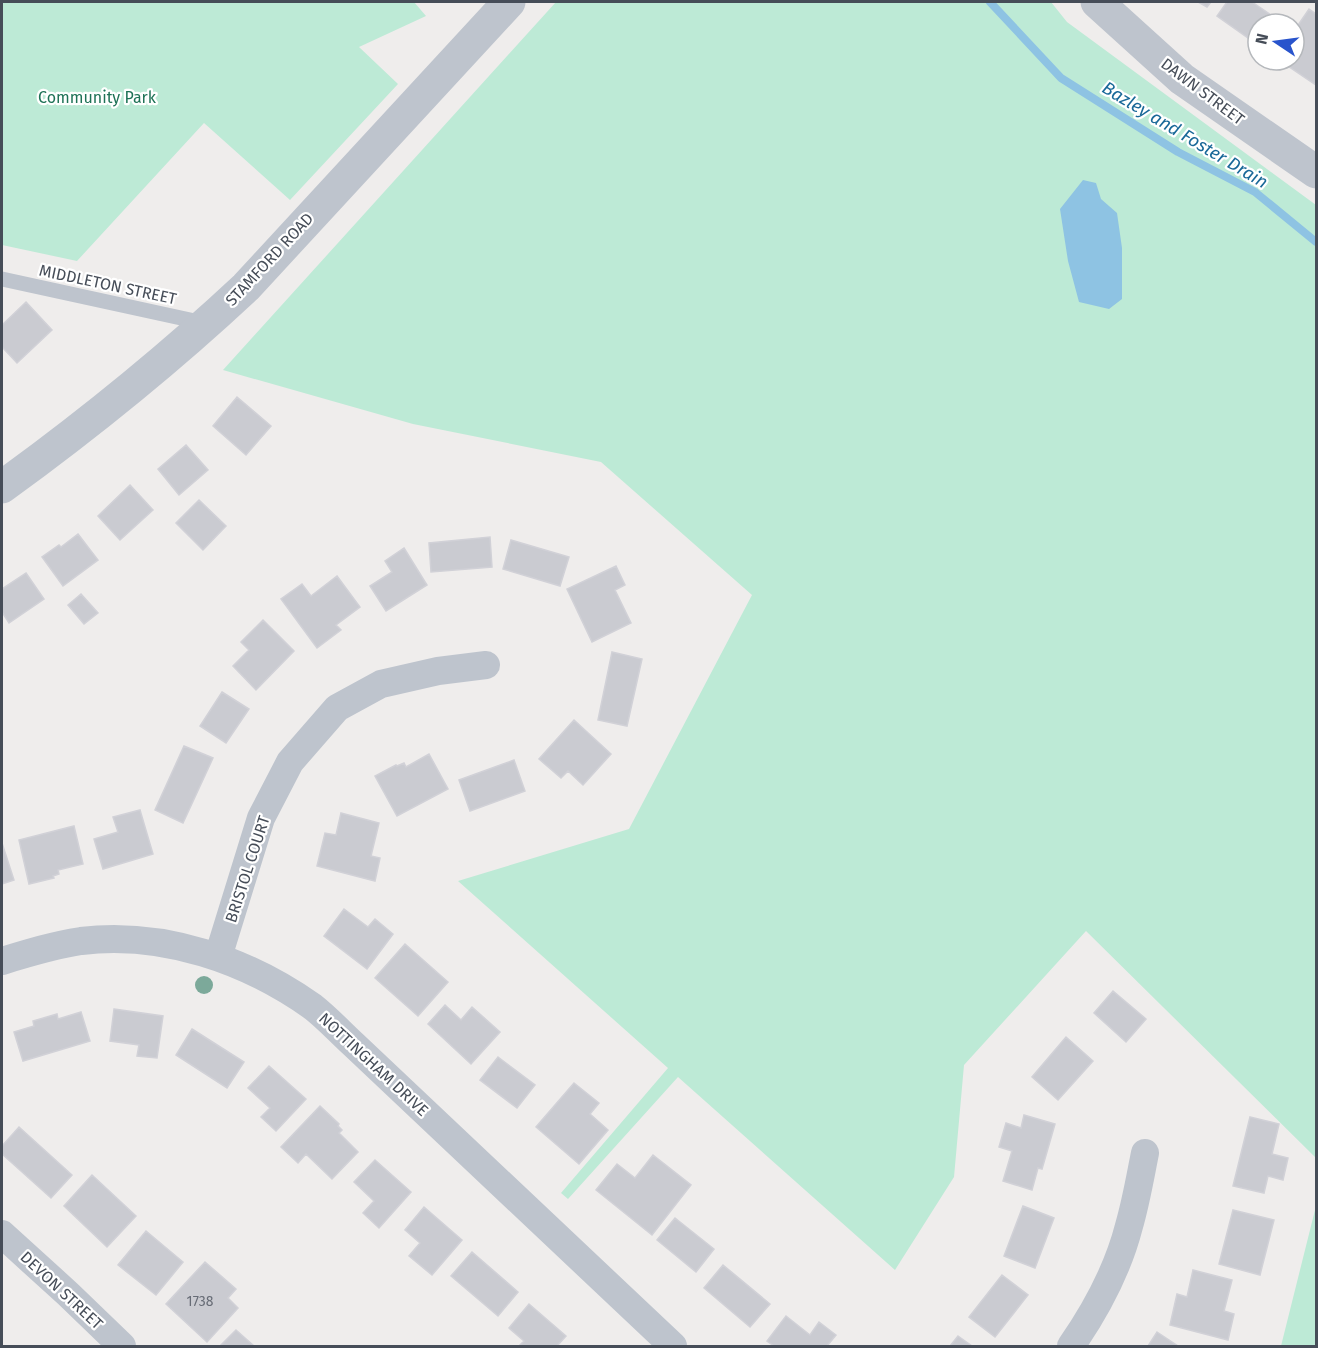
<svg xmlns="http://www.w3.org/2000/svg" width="1318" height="1348" viewBox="0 0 1318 1348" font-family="'Fira Sans',sans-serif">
<rect width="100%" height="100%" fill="#efedec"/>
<path fill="#bdead6" d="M2 2H414L426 16 359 47 398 84 290 200 204 123 77 261 2 245Z
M556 2H1051L1067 22 1316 205V1158L1086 931 964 1065 954 1177 895 1270 678 1077 568 1199 561 1193 668 1068 458 881 629 829 752 595 601 462 413 424 223 370Z
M1316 1206V1346H1281Z"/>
<path fill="#8ec3e3" d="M1083 180 1096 183 1101 199 1117 213 1122 248V299L1109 309 1079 302 1068 261 1060 209Z"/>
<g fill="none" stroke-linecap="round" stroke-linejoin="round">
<path stroke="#8ec3e3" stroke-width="8" d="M990 2 1061 78 1178 152 1255 192 1316 242"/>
</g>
<path fill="#cacbd1" stroke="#d1d1d7" stroke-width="1.5" d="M1198 2H1211L1207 7Z
M1227 2H1252L1283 23 1258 24V45L1217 16Z
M1309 9 1316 14V85L1279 60H1294V31Z
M26 302 52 330 17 363 2 347V325Z
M237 397 271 426 246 455 213 426Z
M186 445 208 470 179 495 158 469Z
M130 485 153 510 120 540 98 516Z
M199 500 226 526 203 550 176 523Z
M78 534 98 560 63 586 42 557 59 545 61 547Z
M490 537 492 567 431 572 429 543Z
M511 540 569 557 560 586 503 569Z
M404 548 427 585 386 611 370 586 392 572 385 561Z
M616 566 625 585 615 590 631 623 592 642 567 589Z
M26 573 44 599 9 623 2 612V589Z
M337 576 360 607 336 625 341 630 317 648 281 599 302 584 311 596Z
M81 594 98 613 84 624 68 605Z
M263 620 294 651 256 690 233 666 249 650 241 642Z
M612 652 642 659 627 726 598 720Z
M222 692 249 709 226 743 200 726Z
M574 720 611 754 583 785 568 771 561 778 539 759Z
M184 746 213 758 183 823 155 810Z
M429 754 448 789 397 816 375 776 396 765 397 766 404 763 406 767Z
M514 760 525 791 470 811 459 780Z
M140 810 153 854 103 869 94 839 118 832 113 817Z
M341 813 379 823 371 856 380 858 375 881 317 866 325 833 336 835Z
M74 826 83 864 58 870 59 874 53 876 54 878 29 884 19 840Z
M2 843 14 880 2 884Z
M344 909 368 927 375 919 393 934 367 969 324 936Z
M405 944 448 982 418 1016 375 978Z
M1113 991 1146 1019 1126 1042 1094 1013Z
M445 1005 461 1020 472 1007 500 1032 471 1064 428 1024Z
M114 1009 163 1016 157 1058 137 1056 139 1045 110 1041Z
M81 1012 90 1041 23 1061 14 1032 34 1026 33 1021 57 1014 58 1019Z
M192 1029 244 1062 227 1088 176 1055Z
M1066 1037 1093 1061 1058 1100 1032 1077Z
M498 1057 535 1085 517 1108 480 1080Z
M269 1066 306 1099 276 1131 261 1117 270 1108 248 1088Z
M574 1083 599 1103 590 1114 608 1130 579 1164 536 1127Z
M320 1106 339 1124 338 1126 342 1130 339 1133 358 1152 332 1179 306 1154 298 1163 281 1147Z
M1024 1115 1055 1124 1042 1169 1038 1168 1032 1190 1003 1181 1012 1151 999 1147 1006 1123 1021 1128Z
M1250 1117 1279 1124 1272 1154 1288 1158 1283 1180 1268 1176 1264 1193 1233 1186Z
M19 1127 72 1175 51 1198 2 1154V1146Z
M653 1155 691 1185 652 1235 596 1190 617 1164 635 1178Z
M375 1160 411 1192 379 1228 363 1213 374 1201 354 1182Z
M92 1175 136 1216 107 1247 64 1206Z
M1023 1206 1054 1218 1035 1268 1004 1256Z
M424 1207 462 1240 432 1275 409 1256 420 1243 405 1230Z
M1233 1210 1274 1220 1260 1275 1219 1264Z
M675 1218 714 1249 696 1272 657 1240Z
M146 1231 183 1262 156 1295 118 1265Z
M472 1252 518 1292 498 1316 451 1276Z
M205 1262 236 1289 228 1298 238 1308 207 1342 166 1304Z
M723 1265 770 1304 750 1327 704 1288Z
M1193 1270 1232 1280 1224 1311 1234 1314 1228 1340 1170 1325 1177 1294 1187 1297Z
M1002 1275 1028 1295 995 1337 969 1317Z
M529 1304 566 1336 557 1346H519L524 1341 509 1328Z
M786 1316 810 1335 819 1322 836 1335 827 1346H774L767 1341Z
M236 1330 254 1346H220Z
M1157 1332 1178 1346H1148Z
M958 1336 972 1346H950Z"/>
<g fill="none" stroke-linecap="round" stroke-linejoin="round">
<path stroke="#bec4cd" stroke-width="15" d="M2 279 204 323"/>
<path stroke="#bec4cd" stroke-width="28" d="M218 957 261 818 290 762 337 708 381 684 438 671 486 665
M2 961C28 953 54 945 81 941 163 931 247 960 313 1007 327 1018 340 1032 353 1044L673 1346
M2 1234 68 1294 122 1346
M1071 1346C1096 1310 1118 1269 1129 1226 1136 1202 1140 1178 1145 1153"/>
<path stroke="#bec4cd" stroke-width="33" d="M1097 2 1182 79 1316 172
M2 487C86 426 169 359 246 287L509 2"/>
</g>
<circle fill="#7ca99a" cx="204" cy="985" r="9"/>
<g text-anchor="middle" stroke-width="4.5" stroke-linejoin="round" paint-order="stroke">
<g font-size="14" fill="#676c76">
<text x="200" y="1306">1738</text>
</g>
<g font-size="16" fill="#464d58" stroke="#fff">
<text transform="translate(1203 91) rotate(37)" y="6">DAWN STREET</text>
<text transform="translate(269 259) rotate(-47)" y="6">STAMFORD ROAD</text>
<text transform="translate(108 284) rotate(12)" y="6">MIDDLETON STREET</text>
<text transform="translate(247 869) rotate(-72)" y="6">BRISTOL COURT</text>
<text transform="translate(374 1064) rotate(43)" y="6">NOTTINGHAM DRIVE</text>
<text transform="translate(62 1290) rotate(43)" y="6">DEVON STREET</text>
</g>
<g font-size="16" fill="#1e7256" stroke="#fff">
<text x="97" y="103">Community Park</text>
</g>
<g font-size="18" font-style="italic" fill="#196898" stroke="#fff">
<text transform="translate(1185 135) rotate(31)" y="6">Bazley and Foster Drain</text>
</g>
</g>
<rect width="1318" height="1348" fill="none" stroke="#464d58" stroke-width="6"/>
<g transform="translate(1276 42) rotate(283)"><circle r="28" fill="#ffffff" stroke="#b5b8bc" stroke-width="1.5"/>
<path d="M0-4.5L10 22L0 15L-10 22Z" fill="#2954cc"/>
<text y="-9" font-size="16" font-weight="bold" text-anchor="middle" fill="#464d58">N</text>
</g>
</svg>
